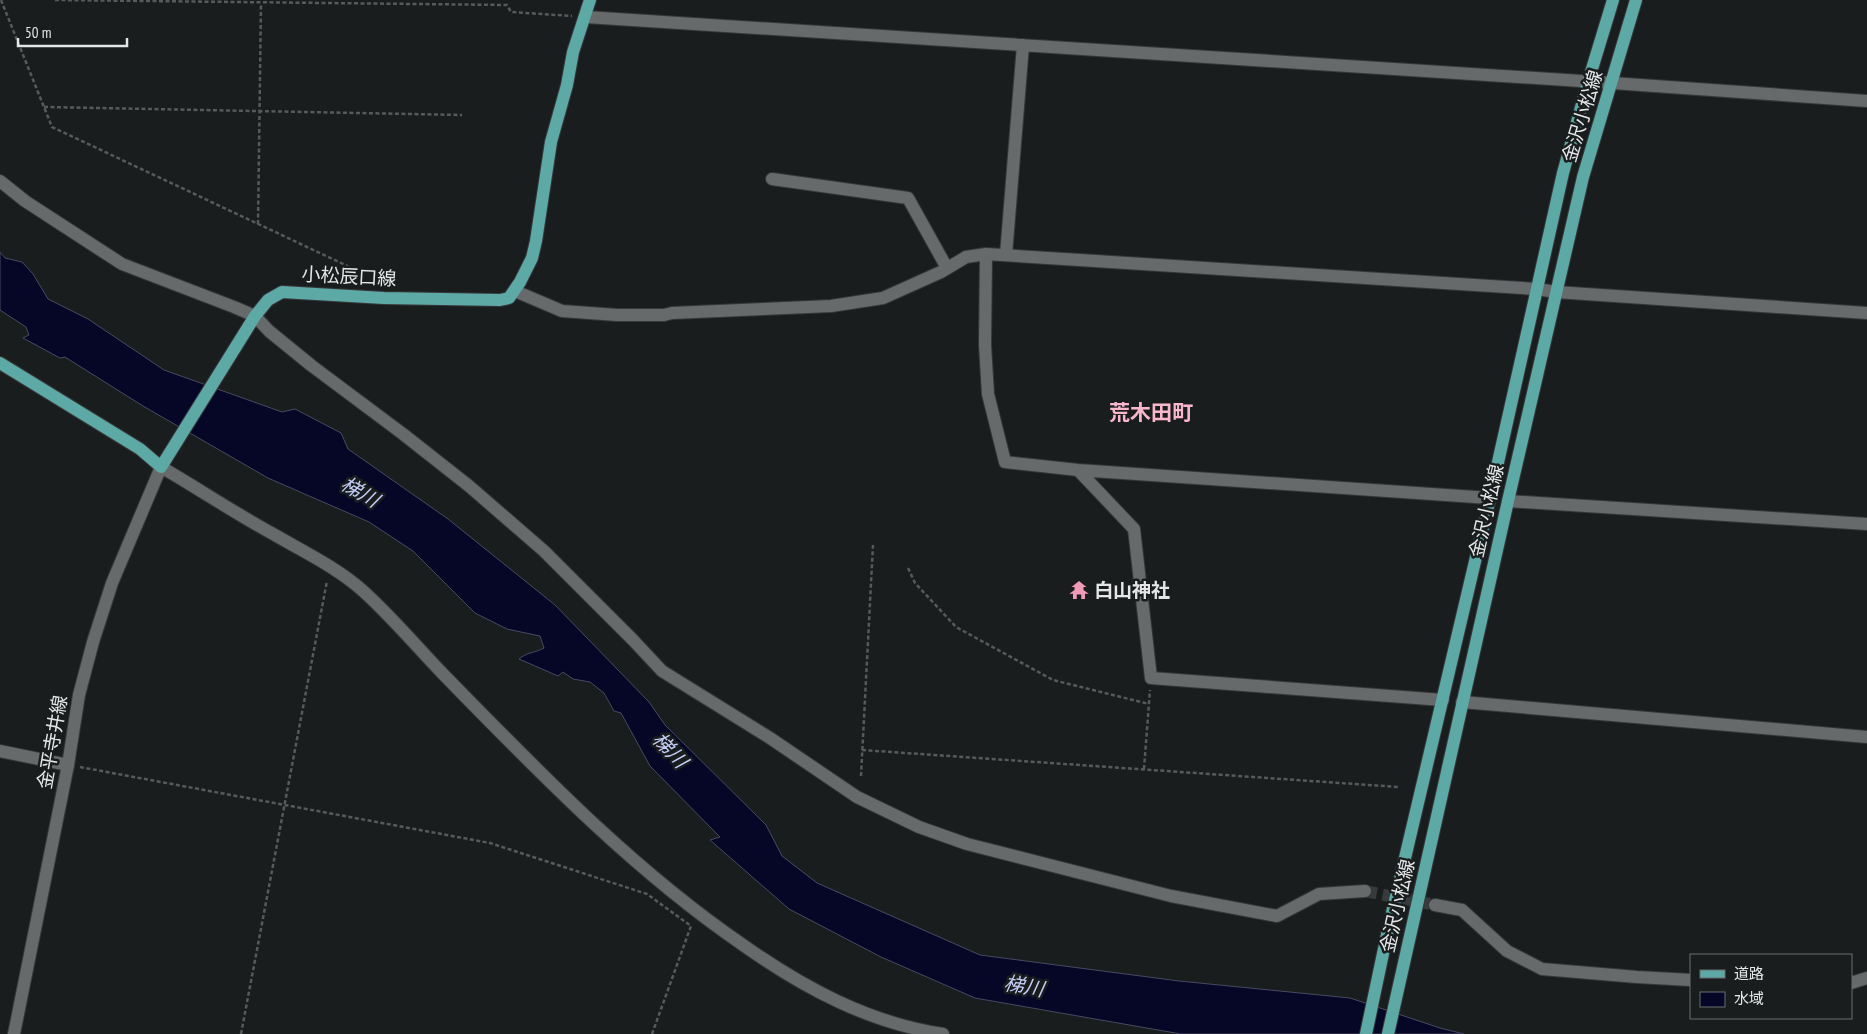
<svg xmlns="http://www.w3.org/2000/svg" width="1867" height="1034" viewBox="0 0 1867 1034" font-family="'PT Sans Narrow','Noto Sans JP',sans-serif">
<rect width="100%" height="100%" fill="#1a1d1e"/>
<path fill="#060627" stroke="#494961" d="M0 252 5 258 22 262 33 274 48 299 88 319 164 370 282 412 295 409 341 433 348 449 448 519 555 605 649 702 665 725 766 825 782 856 817 883 980 955 1179 981 1350 998 1440 1028 1464 1034H1181L975 998 881 957 789 909 710 840 720 837 650 766 621 713 614 711 604 693 590 682 573 679 563 672 558 676 519 659C527 652 535 653 544 648L540 636 507 629 475 613 413 551 369 522 268 478 143 406 65 357 60 358 23 338 29 335 26 327 0 310Z"/>
<g fill="none" stroke-linecap="round" stroke-linejoin="round">
<path stroke="#383b3c" stroke-width="12" stroke-dasharray="12 6" stroke-linecap="butt" d="M1365 891 1435 905"/>
<g stroke="#373839" stroke-width="14">
<path id="minor" d="M586 17 1612 83 1867 101
M772 179 908 198 947 268
M0 181 25 201 122 264 234 307 255 316 269 331 312 366 403 434 469 486 544 551 633 640 662 671 770 738 857 797 919 827 967 844 1171 896 1277 916 1319 894 1365 891
M986 254 985 345 988 394 1005 462 1078 470 1490 498
M1006 255 1023 45
M515 291 562 311 617 315H664L672 313 831 306 883 298 941 272 966 257 986 254 1537 289 1556 292 1867 313
M161 467C199 489 236 514 275 535 304 552 336 567 362 590 391 616 417 647 444 675 538 771 632 869 743 945 804 988 869 1023 943 1034
M1078 470 1134 529 1151 678 1443 700
M1508 501 1867 524
M1462 702 1867 737
M0 751 68 765
M1435 905 1462 910 1507 951 1542 969 1637 977 1691 980
M1851 983 1867 978"/>
</g>
<g stroke="#373839" stroke-width="14">
<path id="secondary" d="M14 1034 68 765 79 695 93 642 112 583 161 467"/>
</g>
<g stroke="#373839" stroke-width="14">
<path id="primary" d="M0 363 140 449 161 467 255 316 268 300 282 292 384 298 500 300 509 298 520 282 532 258 536 241 551 142 567 85 573 52 590 0
M1366 1034 1388 930 1490 498 1563 173 1588 82 1613 0
M1388 1034 1508 501 1583 177 1636 0"/>
</g>
<path stroke="#57595a" stroke-width="2.5" stroke-dasharray="4 2.5" stroke-linecap="butt" d="M1 0 52 127 356 270
M55 0 507 5 511 12 572 16
M44 107 462 115
M258 224 261 3
M908 568 915 583 956 627 1053 680 1149 704
M862 750 1398 787
M80 767 490 843 647 894 691 926
M1144 769 1150 690
M861 776 873 545
M241 1034 327 581
M652 1034 691 926"/>
<use href="#minor" stroke="#676a6b" stroke-width="12"/>
<use href="#secondary" stroke="#676a6b" stroke-width="12"/>
<use href="#primary" stroke="#5da9a6" stroke-width="12"/>
</g>
<defs>
<g id="temple-bare" transform="scale(1.5)"><path d="M0-6L5-2H3V0L6.5 2.5H4V6H1.5V3h-3V6H-4V2.5H-6.5L-3 0V-2H-5Z" fill="#f09ab7" stroke="#1a1d1e" stroke-width="2.5" paint-order="stroke"/></g>
</defs>
<g fill-rule="evenodd">
<use href="#temple-bare" x="1079" y="590"/>
</g>
<g text-anchor="middle" stroke-width="5" stroke-linejoin="round" paint-order="stroke">
<g font-size="19" fill="#e4e6e7" stroke="#1a1d1e">
<text transform="translate(1582 116) rotate(-73)" y="7">金沢小松線</text>
<text transform="translate(349 276) rotate(3)" y="7">小松辰口線</text>
<text transform="translate(1486 511) rotate(-77)" y="7">金沢小松線</text>
<text transform="translate(52 742) rotate(-80)" y="7">金平寺井線</text>
<text transform="translate(1397 906) rotate(-77)" y="7">金沢小松線</text>
</g>
<g font-size="19" font-weight="bold" fill="#e4e6e7" stroke="#1a1d1e" text-anchor="start">
<text x="1094" y="597">白山神社</text>
</g>
<g font-size="20" font-style="italic" fill="#c3cdf5" stroke="#1a1d1e">
<text transform="translate(360 492) rotate(30)" y="7">梯川</text>
<text transform="translate(670 750) rotate(47)" y="7">梯川</text>
<text transform="translate(1024 986) rotate(10)" y="7">梯川</text>
</g>
<g font-size="21" font-weight="bold" fill="#f9b7cc" stroke="#1a1d1e">
<text x="1151" y="420">荒木田町</text>
</g>
</g>
<rect x="1690" y="954" width="162" height="65" fill="#1a1d1e" stroke="#6b6d6e"/>
<rect x="1700" y="970" width="25" height="8" fill="#5da9a6" stroke="#6b6d6e"/>
<text x="1734" y="979" font-size="15" fill="#e4e6e7">道路</text>
<rect x="1700" y="992" width="25" height="15" fill="#060627" stroke="#6b6d6e"/>
<text x="1734" y="1004" font-size="15" fill="#e4e6e7">水域</text>
<path d="M18 38v8h109v-8" fill="none" stroke="#e4e6e7" stroke-width="2.5"/>
<text x="25" y="38" font-size="15" fill="#e4e6e7" stroke="#1a1d1e" stroke-width="4" paint-order="stroke">50 m</text>
</svg>
